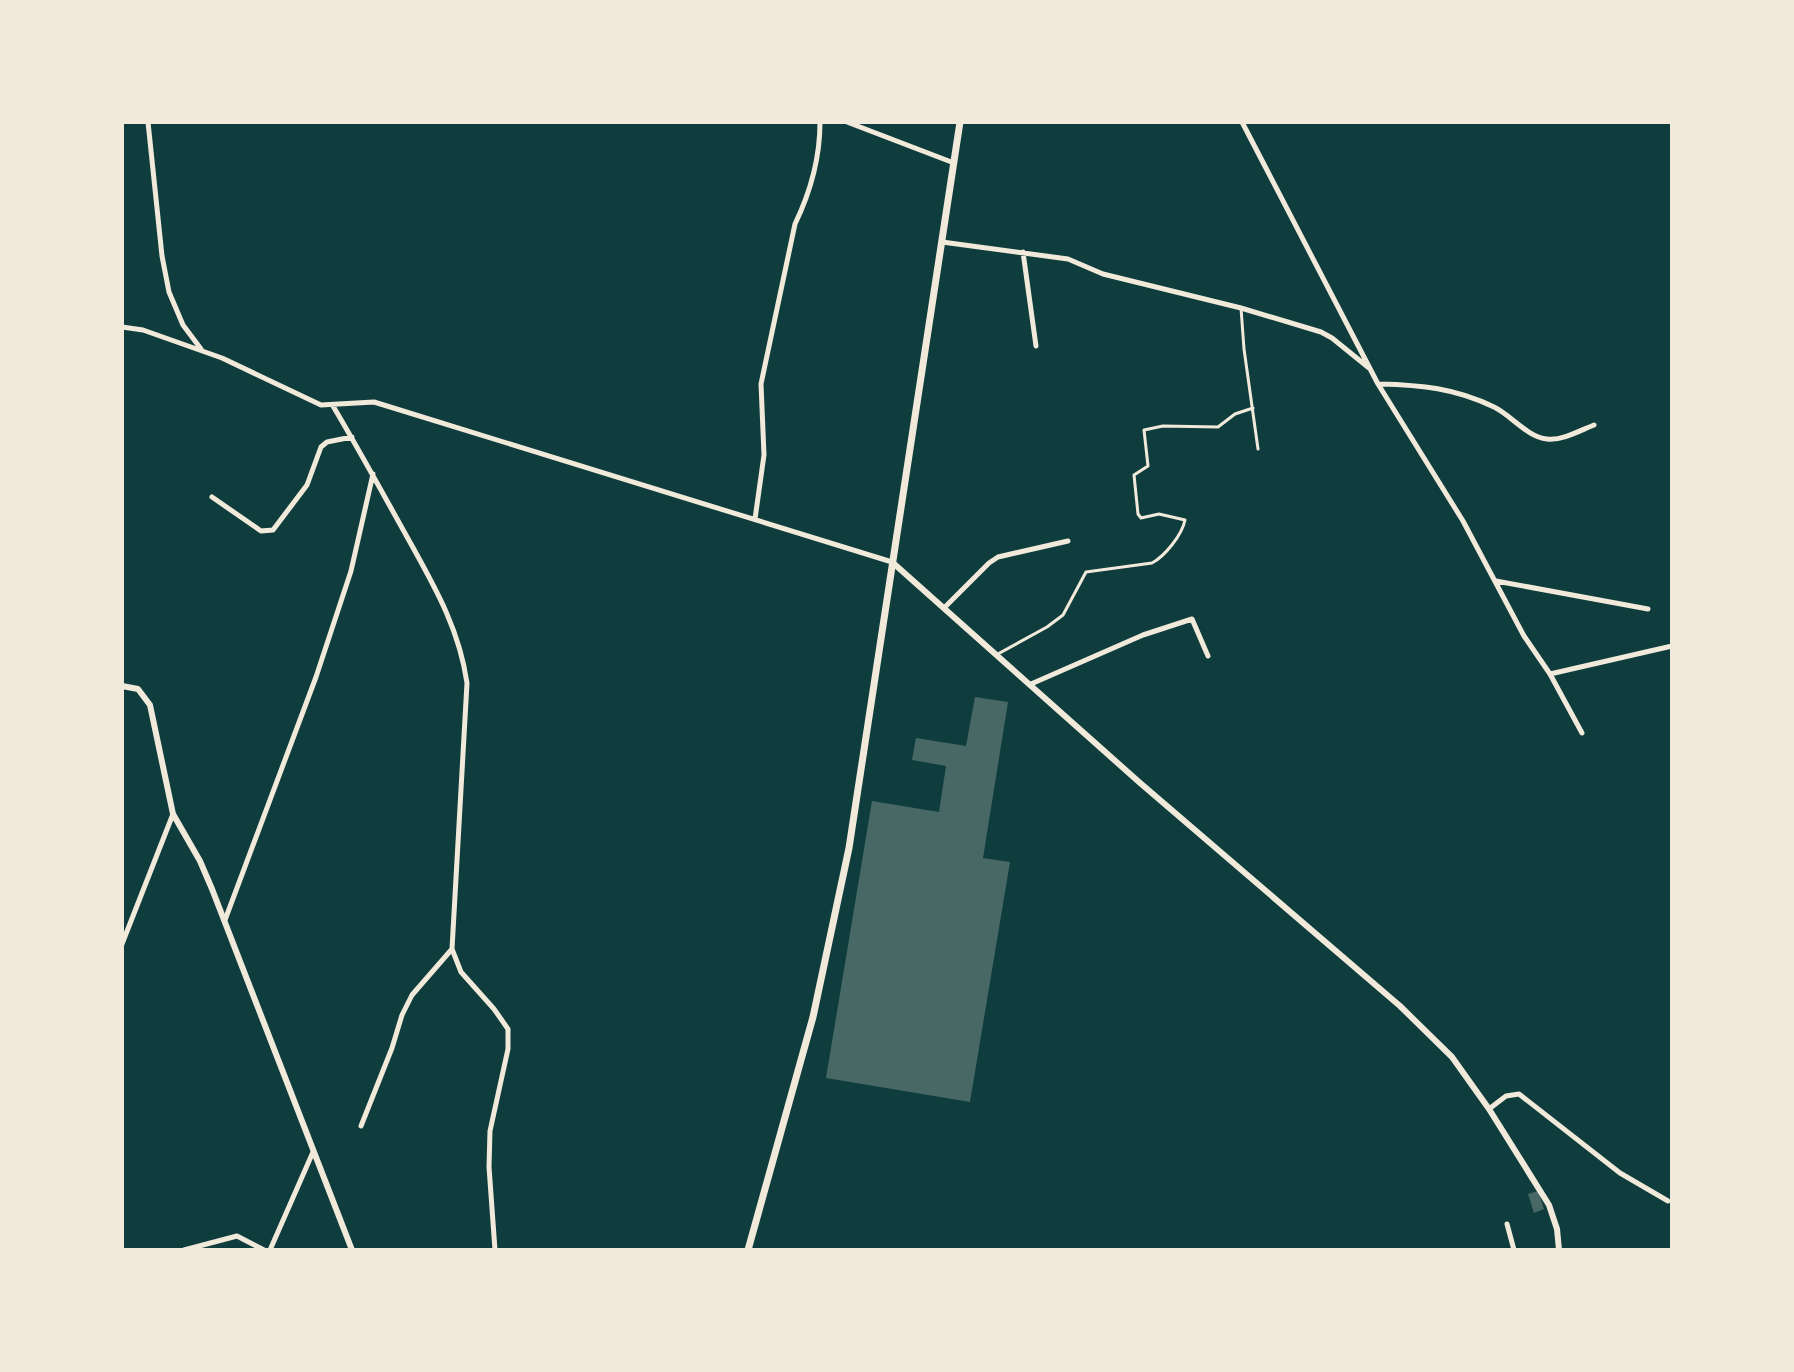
<svg xmlns="http://www.w3.org/2000/svg" width="1794" height="1372" viewBox="0 0 1794 1372" font-family="Cabin,sans-serif">
<rect width="100%" height="100%" fill="#0f3d3e"/>
<path fill="#486865" d="M975 697 1008 702 983 858 1010 862 970 1102 826 1078 872 801 939 812 946 766 912 760 916 738 966 746Z
M1538 1191 1544 1209 1534 1213 1528 1194Z"/>
<g fill="none" stroke-linecap="round" stroke-linejoin="round">
<path stroke="#f1e9da" stroke-width="3" d="M1241 308 1244 349 1258 449
M996 655 1047 627 1063 615 1086 572 1152 563C1165 556 1182 535 1185 520L1159 514 1141 518 1138 514 1134 475 1148 466 1144 430 1163 426 1218 427 1235 414 1253 408"/>
<path stroke="#f1e9da" stroke-width="5" d="M148 122 162 256 169 292 183 325 201 349
M847 122 954 163
M1242 122 1378 384 1463 521 1524 636 1550 674 1582 733
M942 242 1068 259 1103 274 1241 308 1321 332 1332 338 1369 368
M1023 252 1036 346
M122 327 143 330 222 358 321 405 374 402 892 562
M1379 384C1421 385 1455 388 1494 407 1511 415 1527 437 1547 439 1562 441 1581 430 1594 425
M333 406C358 448 382 492 406 535 433 584 459 627 467 683L452 949 461 972 494 1009 508 1029V1049L490 1131 489 1167 495 1250
M212 497 261 531 273 530 307 485 321 447 327 442 352 437
M755 519 764 455 761 384 795 224C810 193 820 157 820 122
M1496 581 1648 609
M944 608 989 563 998 557 1068 541
M1550 674 1672 646
M1031 684 1143 635 1192 619 1208 656
M225 920 316 677 351 571 373 474
M122 944 173 814
M1489 1109 1506 1096 1519 1094 1620 1173 1668 1201
M361 1126 392 1048 402 1015 412 995 452 949
M1507 1224 1514 1250
M184 1250 237 1236 264 1250
M270 1250 313 1152"/>
<path stroke="#f1e9da" stroke-width="6" d="M892 562 1139 782 1400 1006 1452 1057 1489 1109 1549 1205 1557 1229 1559 1250"/>
<path stroke="#f1e9da" stroke-width="6" d="M122 686 138 689 150 705 173 814 200 861 212 889 352 1250"/>
<path stroke="#f1e9da" stroke-width="7" d="M748 1250 813 1017 849 848 960 122"/>
</g>
<rect width="1794" height="1372" fill="none" stroke="#f1e9da" stroke-width="248"/>
</svg>
